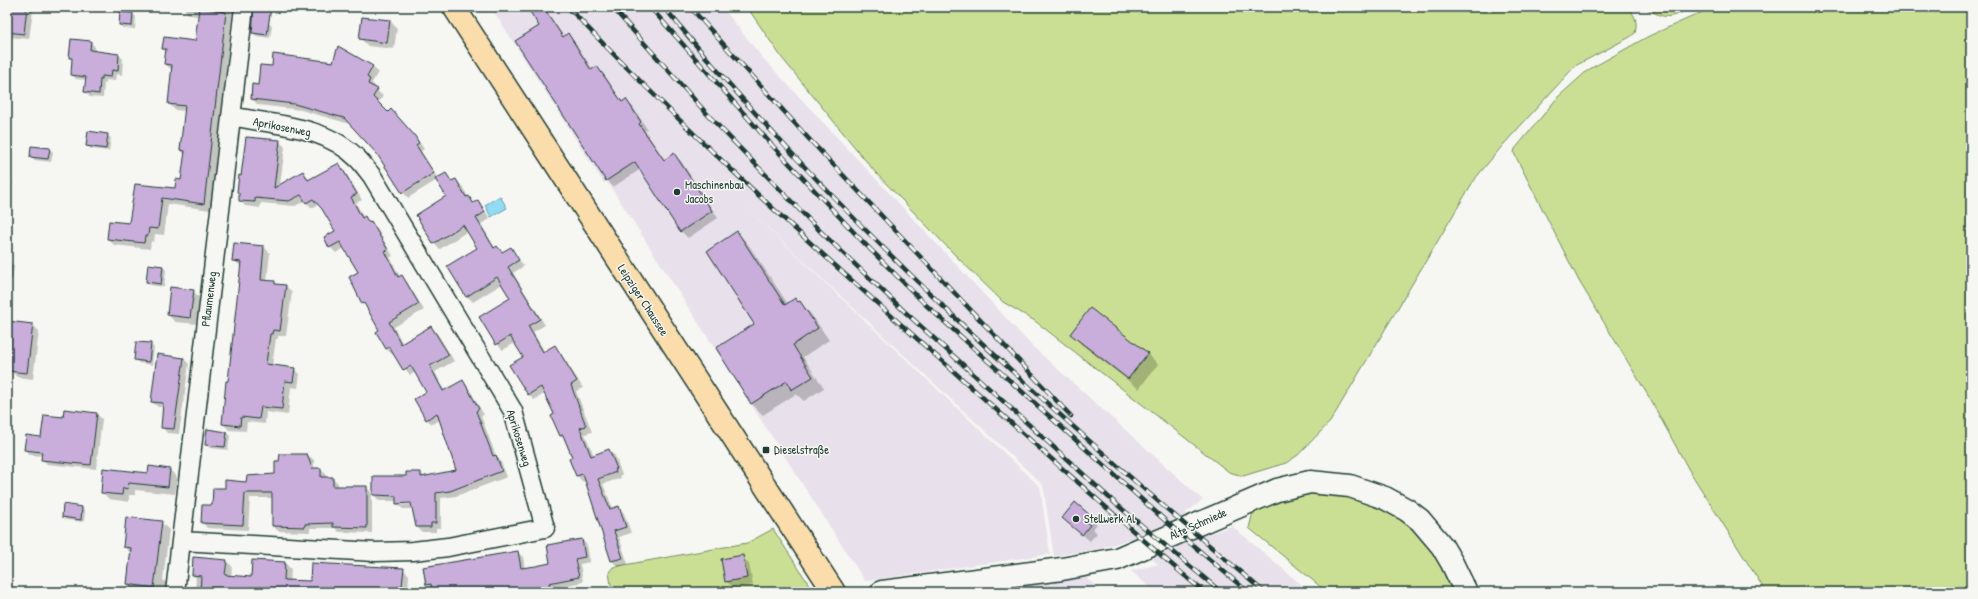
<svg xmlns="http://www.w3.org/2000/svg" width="1978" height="599" viewBox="0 0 1978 599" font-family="'Patrick Hand',sans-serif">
<rect width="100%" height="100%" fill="#f6f6f2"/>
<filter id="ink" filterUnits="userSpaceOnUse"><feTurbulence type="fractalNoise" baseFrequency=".025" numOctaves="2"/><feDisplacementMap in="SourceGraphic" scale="8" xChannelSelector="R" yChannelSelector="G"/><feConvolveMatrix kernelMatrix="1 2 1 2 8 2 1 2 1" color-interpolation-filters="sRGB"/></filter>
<g filter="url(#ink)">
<path fill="#e8e0eb" d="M491 7H722L761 56 1033 347 1203 500 1185 513 1209 534 1232 526 1310 592H1155L1131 571 1158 564 1129 539 1099 549 1054 556 1043 485 739 201 1040 487 1050 554 865 581 607 181 604 183Z
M1085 577 1103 592H964L1047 578Z"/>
<path fill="#cbdf94" stroke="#758e64" d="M747 7H1628C1635 16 1638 21 1635 33L1630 37 1575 66 1503 145 1474 180 1330 422 1298 455 1286 463 1243 476 1229 472 1035 321 1003 302 956 256 875 172 782 58Z
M1644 7H1694C1670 17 1668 22 1644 7Z
M1714 7H1971V592H1766L1689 470 1649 397 1579 281 1514 153 1515 149 1558 97 1588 70 1649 36Z
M1336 491 1386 507 1428 540 1457 592H1327L1249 528 1254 508 1290 493Z
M773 529 808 583 810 592H612L609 572 613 567 747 543Z"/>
<path fill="#92dbf4" stroke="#649ca7" d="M500 196 507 208 491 217 485 205Z"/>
<path fill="#0003" fill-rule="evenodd" d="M7 7H29L33 11 29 39 7 37Z
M183 7H233L210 210 168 204 164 235 155 234 154 242 151 241 150 249 114 245 108 239 130 225 136 185 176 189 182 181 185 155 181 150 185 111 175 110 169 104 172 70 165 64 167 52 163 49 196 42 199 16 189 15Z
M295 7H314L313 13 300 12Z
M531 7H544L564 37 568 35 574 41 593 70 597 68 604 74 623 103 626 101 633 107 647 129 645 131 665 160 674 155 681 161 718 218 688 238 681 231 641 169 613 187 607 180Z
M133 14 136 17 135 29 123 28 120 25Z
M390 21 397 28 394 49 368 46 361 39Z
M268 23 272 26 270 38 256 36 253 32Z
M91 42 95 47V51L119 55 123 59 122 75 116 74 115 81 106 80V83H104L103 98 90 97 85 92 86 80 76 79 72 75 73 60 70 57Z
M334 63 372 66 378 72 372 83 375 86 374 88 383 96 378 104 388 113 397 116 420 143 424 149 421 151 438 179 446 174 452 181 456 180 462 186 468 197 474 203 477 201 483 207 490 219 481 224 495 248 497 247 503 253 510 248 524 266 513 273 545 325 533 332 545 352 554 346 560 352 583 388 576 391 592 432 585 434 594 456 609 450 615 456 622 475H620L621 478 603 484 613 509 619 507 624 513 631 533 619 537 628 564 618 567 612 561 586 481 583 482 577 476 573 458 567 442 560 436 556 415 546 393 534 400 528 394 524 357 515 343 503 350 497 344 511 298 502 284 473 302 467 296 479 248 468 231 440 249 434 243 447 197 437 180 408 198 403 192 378 154 350 124 301 110 258 105 252 99 259 86 273 67Z
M107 135 111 138 109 151 91 149 87 146Z
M279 141 285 147 280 185 303 173 309 180 339 164 344 170 362 200 356 203 364 218 376 227 393 256 390 257 400 277 407 282 424 310 394 327 403 344 431 327 437 333 454 361 435 372 445 391 463 381 468 387 484 415 481 416 496 456 501 462 507 477 456 496 441 498V528H436V532H422L416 526 413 509H403L397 504V501H379L374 495 407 477 420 473 425 477 458 471 440 420 432 424 426 419 427 392 416 372 410 375 394 353 392 354 386 349 377 332 381 330 369 309 363 303 360 273 345 248 336 253 330 247 336 232 319 204 312 208 305 201 295 206 261 203 260 208 245 206 240 200V195L238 192 242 177ZM416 502V504L402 505V503Z
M49 149 53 152 51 162 34 160 31 157Z
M7 174 13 180 11 202H7Z
M737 232 748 244 788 304 800 302 811 314 829 340 803 357 824 388 804 401 796 394 763 415 751 403 756 324Z
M235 244 264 247 270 253 267 281 286 286 292 292 286 336H278V339H276L272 366 294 369 300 374 298 388 291 387 288 415 266 412 265 424 247 422 246 431 229 430 223 424 229 382 242 267 233 260Z
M7 259 14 266 12 280 7 279Z
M163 267 166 270 164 287 150 285 147 282Z
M193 291 200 298 197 324 175 322 168 315Z
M1090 309 1148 354 1158 364 1139 389 1082 345 1071 334Z
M7 320 9 322 33 325 39 331 33 379 17 377 11 371 7 359Z
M151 344 154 348 152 365 139 363 135 360Z
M184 359 189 364 179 434 167 433 162 427 163 407H158L152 402Z
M97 414 102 419 96 469 47 464 42 459 43 456 30 455 25 450 42 438 64 418Z
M227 433 230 436 228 450 210 448 206 445Z
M281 455H308L314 460V469H321L326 474V478H332L338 483V487H366L372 493V533L339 532 335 528H310V532L278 531 273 526V498H250L248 530 207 528 202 522 226 490 276 475 280 462Z
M170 470 177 477 175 494 135 490V495H129V502L109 499 102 492 149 474Z
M1075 504 1097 524 1093 529 1097 533 1090 541 1071 525Z
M64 506 82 508 85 511 84 522 66 520 63 517Z
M161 522 169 530 163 580 173 588V592H127L132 554 124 547Z
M582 540 587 545 590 562 580 564 583 582 554 588 555 592H434L427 585 517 552 523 557 525 569 551 564Z
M742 557 749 564 753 585 733 588 726 581Z
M226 561 232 566 231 577 252 578 285 563 291 569 290 581 311 582 403 569 409 575 408 592H195L196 578 193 575Z
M63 591 76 592H63Z"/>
<path fill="#c9addb" stroke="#1f3d34" d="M7 7H27L24 34 7 32Z
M254 7H271L267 35 252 33Z
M527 7H543L563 37 568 33 591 70 597 66 622 102 626 99 641 122 639 124 664 160 674 153 712 211 680 232 635 162 606 181 515 41 539 26Z
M199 8 226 12 204 204 162 198 158 229 149 228 148 236H145L144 243 107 239 109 221 129 223 135 184 175 188 176 179 181 180 185 151 180 150 185 106 168 104 172 65 164 64 166 49H162L164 37 195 41Z
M120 12 133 13 132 26 119 25Z
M362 17 390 20 387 43 359 39Z
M71 39 91 41 90 50 119 54 118 71 112 70 111 77 102 76V79H100L99 94 84 92 86 77 71 75 72 58H69Z
M338 46 373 66 367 77 370 79 368 84 378 89 373 97 388 112 391 109 415 136 419 143 416 145 434 173 402 193 377 154 344 118 294 104 251 99 252 84 258 85 260 65 272 66 273 54 333 62Z
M88 131 108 134 106 149 86 146Z
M246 137 280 140 274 188 303 171 308 180 339 163 357 194 351 197 362 218 365 216 368 222 371 221 388 250 385 251 398 277 402 275 419 304 389 322 401 344 431 326 449 355 430 366 443 391 463 380 479 409 476 411 493 456 496 455 502 471 450 491 436 493V523H431V527H416L411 503 396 504V496L373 495V476H406V472H421V477L456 470 437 413 426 420 414 399 426 392 411 366 403 370 389 347 386 349 376 332 379 330 364 303 362 304 349 277 358 272 340 242 329 248 324 237 335 231 322 209 313 199 306 203 301 195 289 201 255 198V202L239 201V193L237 192 239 175 241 176Z
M31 146 50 148 48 159 30 157Z
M446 173 451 181 456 179 466 197 469 196 473 203 478 200 485 212 476 218 494 248 497 246 502 252 511 247 519 260 508 267 540 319 528 326 543 352 555 345 577 381 571 385 586 426 580 428 591 456 609 449 617 469H615L616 472 598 479 610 509 619 506 626 527 614 531 623 558 611 561 583 474 576 476 569 459 572 457 563 435 560 436 551 416 554 414 541 387 528 395 509 365 523 357 510 336 496 345 479 317 510 298 497 277 466 297 447 266 477 248 463 225 433 244 416 215 446 196 435 179Z
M737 231 785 305 795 298 798 302 800 301 818 328 793 345 813 377 791 390 787 381 751 404 716 348 754 324 707 251Z
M234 243 264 246 261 280 275 281V284L286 285 280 331 273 330 272 334H270L266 364 295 368 293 382 285 381 282 409 261 407 259 419 241 417 240 426 222 424 226 381H228L241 262 232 261Z
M148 264 163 266 161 284 146 282Z
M170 287 194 290 190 318 167 315Z
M1090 308 1148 353 1128 379 1070 334Z
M7 321 33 324 27 373 7 371Z
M136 342 151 343 149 362 134 360Z
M157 354 184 358 174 429 161 428 163 403 151 402Z
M64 409 97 413 91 465 41 460 42 452 24 450 26 435 41 437 44 415 63 417Z
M207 429 227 432 225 447 205 445Z
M280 454H307L312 468H321V477H333V486H367V528L333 527V523L305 524V527L272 526V493H245L243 525 201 523 202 505H212L213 488H225V480L246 482 247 476 275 474V461H279Z
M149 466 170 469 168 487 129 483 128 489 123 488 122 495 101 493 103 468 148 473Z
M1075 502 1091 516 1086 522 1090 525 1082 535 1062 518Z
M63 504 82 507 81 520 62 517Z
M126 517 162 521 154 588 127 584 131 548 123 547Z
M582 539 585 557 575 559 579 577 549 583 551 592H433L431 584 426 585 423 567 518 551 521 568 536 566 550 563 547 545Z
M743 555 747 578 725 582 721 559Z
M193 557 227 560 225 575 239 576 251 577 252 560 285 562 284 580 310 581 311 563 404 568 402 586H399V592H261L215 589V592H200L201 576 192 575Z"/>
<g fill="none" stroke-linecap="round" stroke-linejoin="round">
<g stroke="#1f3d34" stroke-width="21">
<path id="street" d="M181 541 375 552 413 551 448 547 545 528 513 411 372 176C367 170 363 164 358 159 325 125 274 125 231 116
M175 592 244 7"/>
</g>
<g stroke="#1f3d34" stroke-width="25">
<path id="secondary" d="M882 592 1062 569 1117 559 1277 490 1310 482 1350 486 1385 498 1407 510 1420 520 1442 546 1452 563 1466 592"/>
</g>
<g stroke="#1f3d34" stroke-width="25">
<path id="primary" d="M454 7 834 592"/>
</g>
<use href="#street" stroke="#f6f6f2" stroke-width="18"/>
<use href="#secondary" stroke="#f6f6f2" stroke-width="22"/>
<use href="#primary" stroke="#faddab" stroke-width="22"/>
<g stroke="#1f3d34" stroke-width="4.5">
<path id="rail" d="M568 7C675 120 789 225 905 328 1004 416 1102 506 1204 592
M612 7 708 115 820 231 904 311 1115 503 1221 592
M650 7 770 143 864 243 926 305 1189 542 1248 592
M664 7C840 223 1051 412 1264 592
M690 7 808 138 1071 416"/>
</g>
<use href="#rail" stroke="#f6f6f2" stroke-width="3" stroke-dasharray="9" stroke-linecap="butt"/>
</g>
</g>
<g fill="#1f3d34" stroke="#f6f6f2" stroke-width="1.5">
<circle cx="677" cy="192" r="4"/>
<rect x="762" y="446" width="8" height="8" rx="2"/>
<circle cx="1076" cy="519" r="4"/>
</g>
<g text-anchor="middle" stroke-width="3" stroke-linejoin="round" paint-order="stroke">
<g font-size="12" fill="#1f3d34" stroke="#f6f6f2">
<text transform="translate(282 127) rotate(11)" y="4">Aprikosenweg</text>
<text transform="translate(209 299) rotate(-83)" y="4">Pflaumenweg</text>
<text transform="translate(643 300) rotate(57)" y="4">Leipziger Chaussee</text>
<text transform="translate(519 438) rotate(73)" y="4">Aprikosenweg</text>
<text transform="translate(1198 524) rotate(-24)" y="4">Alte Schmiede</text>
</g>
<g font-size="12" fill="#1f3d34" stroke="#f6f6f2" text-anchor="start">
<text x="685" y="189">Maschinenbau<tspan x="685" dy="14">Jacobs</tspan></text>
<text x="774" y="454">Dieselstraße</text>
<text x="1084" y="523">Stellwerk Al</text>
</g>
</g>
<rect width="1978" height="599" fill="none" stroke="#f6f6f2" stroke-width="24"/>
<rect x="12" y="12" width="1954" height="575" fill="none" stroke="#1f3d34" stroke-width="1.5" filter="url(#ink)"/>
</svg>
